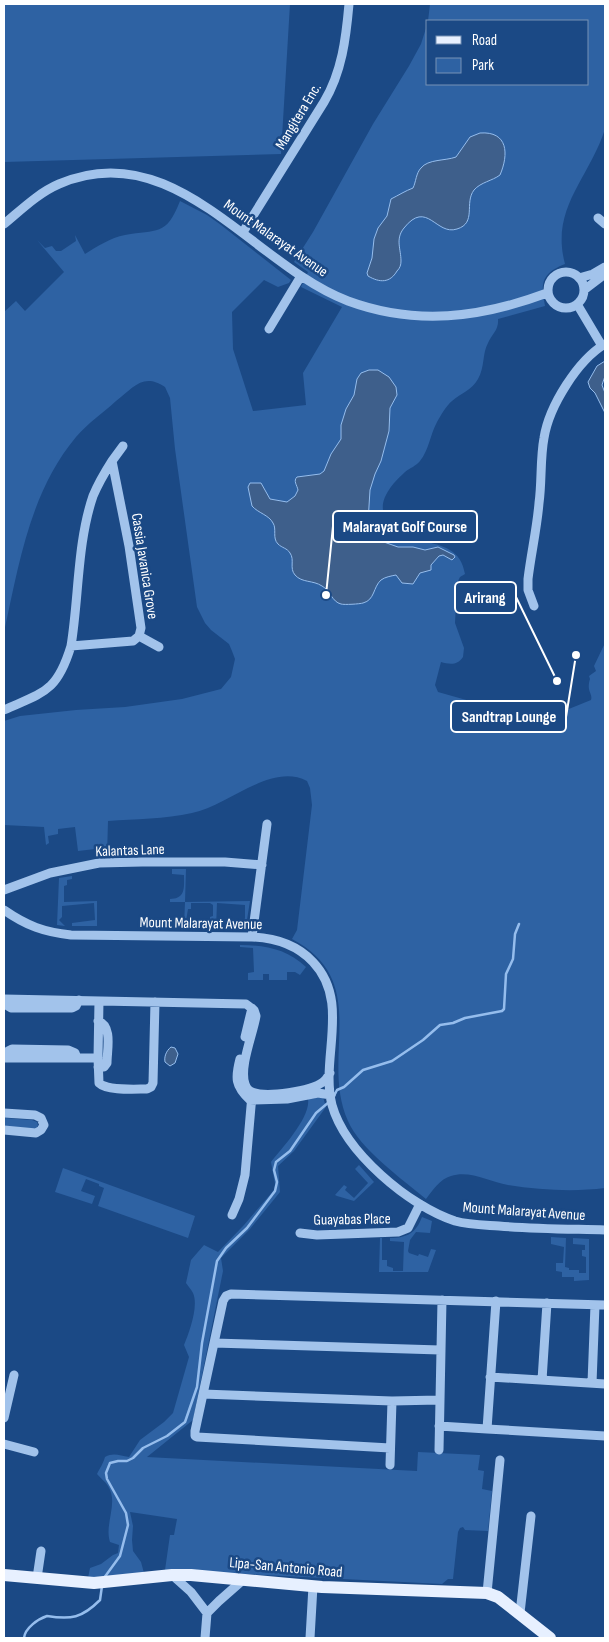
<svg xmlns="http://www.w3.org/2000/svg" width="609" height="1642" viewBox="0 0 609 1642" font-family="'Sofia Sans Condensed',sans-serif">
<rect width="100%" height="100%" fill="#1b4985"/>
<path fill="#2e62a3" d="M4 4H290L281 154 4 162Z
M430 4H605C605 34 605 65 605 95 605 106 608 120 605 129 589 179 550 208 565 264 540 274 541 284 545 306L498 319C499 330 492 334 488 343 482 354 485 367 478 379 472 390 461 393 452 401 446 406 441 415 437 422 430 435 429 450 420 461 416 466 410 468 405 472 395 481 381 496 383 510 388 557 458 525 465 574L460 577 457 583 455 623 464 648 463 657C457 666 449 664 441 662L435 685 438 692 491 707 540 727 543 722 547 720 549 717 591 700C593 693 586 692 590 679L589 676 596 671 594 666 605 643V1188C574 1192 540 1190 508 1185 490 1182 470 1170 451 1176 440 1179 433 1190 426 1199 403 1180 359 1148 348 1121 319 1057 373 982 292 939L297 930 312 805 310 788 307 781C271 762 228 806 192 813 165 819 135 819 108 821L107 856H105L104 848 78 851 75 827 58 829V834L48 836 49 843 46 845 44 827 4 825V721L20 716 76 710 125 707 182 699 221 689 231 677 235 659 232 651 229 644 211 630 205 623 197 607 175 449 170 398 165 387C143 372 133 388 116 401 103 413 88 423 76 437 30 492 19 564 4 632V312L16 301 25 311 64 272 37 240 45 248 52 246 56 251H61L76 241 75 235 85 254C98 246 110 238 125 235 157 229 166 237 180 201L207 215 221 225 291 280 289 283 278 287 264 280 232 312 233 349 253 411 306 405 303 373 342 307 301 287 308 272 294 262 313 232 373 124 409 66 421 44 428 22V84H588V21H428Z
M172 869H186L185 902 250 901 246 926 241 928H224V925L243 924 245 918V905L217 903 216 928H201L203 925H210V917L213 916V905L210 903H191V909H188L186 921 187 928 184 927 185 902H170V899C186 899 184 887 184 875L172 874Z
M72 876V879L67 880V885L64 886V902L97 901V926H72V923L95 920 94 903 62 906V917L59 920 65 926 57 925 59 878Z
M240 945C265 945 287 949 306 967L300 975 295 972H287V980H269V974H263V980H248V973L254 972 253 948 240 947Z
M323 1097 326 1107 294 1151 278 1166 280 1192 250 1229 221 1258 223 1271 193 1420 147 1457 417 1471 418 1452 480 1455 478 1470 484 1471 482 1489 492 1491 488 1531 465 1530 463 1527 460 1528 458 1532 453 1579H448L442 1584 165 1570 170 1535H174L177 1519 130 1512 133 1526 132 1540 133 1551 141 1562 144 1573 88 1578 90 1568 101 1564 113 1555 118 1553 119 1545 110 1542C104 1524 119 1503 108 1486 105 1481 100 1478 97 1474 100 1468 103 1464 105 1457 114 1452 120 1456 129 1457L140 1440 164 1422 173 1413 189 1357 184 1345C189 1333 199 1306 193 1293 191 1289 188 1286 186 1283L191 1260 204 1245 218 1252 244 1225 274 1190 275 1184 271 1162C282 1148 311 1117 308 1099Z
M4 1118 32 1120 37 1122 38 1125 37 1128 33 1129 4 1127Z
M359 1165 374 1182 354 1201 337 1196 335 1195 344 1185 347 1187 345 1190 354 1198 368 1183 355 1169Z
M63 1168 195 1216 188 1238 98 1206 104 1188 99 1186V1184L86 1179 81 1191 95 1196 92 1204 55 1192Z
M422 1217 432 1221 430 1233 416 1232 410 1240 408 1251 409 1253 418 1256 419 1254 428 1257 431 1249 436 1250 428 1272H379L380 1238H382V1260H387V1266L393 1268V1271H403L404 1242 390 1241V1238C407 1238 416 1233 422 1217Z
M551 1237 566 1238 565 1267 569 1268V1270H579V1273H586V1257L582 1256V1250H585V1245L573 1244V1238L589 1239V1280L574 1281V1277H562V1272L556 1271V1263H563L564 1247 551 1244Z"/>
<path fill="#3e5f8b" stroke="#95bded" d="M480 133C508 131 509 154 500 175 492 181 481 182 474 190 464 203 477 223 457 229 436 236 427 199 404 228 395 239 401 249 401 261 401 265 400 268 397 271 390 283 380 283 368 276L367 273 372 258 374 239 378 228 387 216 391 199C399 195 405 191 413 188 416 182 416 173 421 168 428 159 445 161 456 157L470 137Z
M605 361V376L602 385 605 393V413L595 393 590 388 588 382 597 366Z
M369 370H378L389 377 396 387 397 395 390 408 389 431 381 461 375 474 370 490 368 522 370 530 381 541 398 547H413L425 550 438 547 454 555 455 557 452 560 443 555 439 556 431 565V570L420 573 413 584 402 583 396 575C391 576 385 577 381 580 373 587 375 600 363 603 360 604 344 605 341 604 332 602 330 590 322 586 313 580 302 583 295 575 289 568 295 560 290 553 287 548 282 548 278 544 272 538 277 529 273 523 269 515 258 513 252 506L248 487 250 483H261L270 499 287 502 295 496 298 490C297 485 293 481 297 477L320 474 324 471 331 454 341 439V425L346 409 354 395 357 379 361 373Z
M171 1047 175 1048 178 1054 175 1063 170 1066 165 1062C164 1057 166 1051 171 1047Z"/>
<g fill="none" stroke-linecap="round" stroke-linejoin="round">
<path stroke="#95bded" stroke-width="2.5" d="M334 1096 337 1090 344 1087 363 1070 392 1061 423 1040 440 1025 453 1023 465 1018 502 1011 504 1009 506 974 513 959 515 934 519 924
M104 1578 120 1556 128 1525 126 1513 107 1479 106 1473 110 1463 118 1461H127L133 1458 143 1448 167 1436 185 1422 197 1387 202 1343 217 1261 226 1248 247 1228 275 1191 277 1182 274 1170 276 1162 290 1151 316 1113 329 1102
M24 1638C25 1628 38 1619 47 1616 71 1620 82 1618 100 1600L102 1586"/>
<path stroke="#a2c3eb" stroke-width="9" d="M598 218 605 224
M4 224C21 210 38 193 59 184 174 134 253 265 348 301 416 326 480 318 547 293
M243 232 324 102C342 72 346 38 349 4
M548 290a18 18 0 1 1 36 0a18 18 0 1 1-36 0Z
M579 278 593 274 605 267
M584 290 605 274
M577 304 602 346
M269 329 301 276
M534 606 528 590V579C531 554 537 528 539 503 542 482 540 459 544 438 549 406 578 360 605 344
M139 636 159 647
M71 646C79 597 77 543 93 496 98 484 105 472 112 461
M4 710C44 692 57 692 71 646L133 641 139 636 141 628 129 546 112 461 123 446
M4 890 50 873 99 863 142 862H225L262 865
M4 910C27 926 44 932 71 935L252 937C276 938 297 945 313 962 351 1002 320 1058 332 1105 345 1152 409 1206 455 1221 469 1225 485 1225 499 1226 535 1229 570 1229 605 1230
M252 937 267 824
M4 999 246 1004 254 1010 256 1016C253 1034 239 1067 245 1084 246 1087 249 1091 252 1092 267 1098 311 1091 323 1082 326 1080 328 1076 330 1073
M4 1001 6 1005 11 1008H72L76 1006 79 1000
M99 1001 98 1058 99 1083C107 1091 135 1089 147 1089L151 1087 153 1083 155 1002
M245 1037 252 1008
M4 1058H98
M5 1058 8 1051 12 1049 68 1050 75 1053 77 1058
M240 1059C235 1078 235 1086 250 1100L287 1099 318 1093 331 1095
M98 1067H104L107 1063C107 1050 113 1026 98 1021
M4 1113 35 1115 41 1118 44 1125 41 1130 36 1133 4 1130
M232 1215 239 1199 245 1175 252 1095
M300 1233 317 1235 398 1232 408 1228 420 1204
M214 1343 223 1301 226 1296 231 1294 605 1305
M490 1377 605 1384
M542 1380 547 1303
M592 1383 595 1305
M203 1394 392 1401 390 1465
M392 1401 439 1400
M4 1418 14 1375
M439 1426 487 1429 496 1301
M487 1429 605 1436
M4 1444 34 1452
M390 1448 197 1437 195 1436V1431L214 1343 440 1350
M439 1450 442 1300
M172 1575 191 1592 207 1613
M37 1578 41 1551
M487 1593 500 1460
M520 1613 531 1516
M205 1638 207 1613 219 1601 244 1579
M310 1638 313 1586"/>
<path stroke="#e7f0ff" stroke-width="12" d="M4 1575 94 1583 172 1575H191L322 1587 487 1593 498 1597 550 1638"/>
</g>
<g text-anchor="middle" stroke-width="5" stroke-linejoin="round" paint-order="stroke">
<g font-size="15" fill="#fff" stroke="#1b4985">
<text transform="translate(298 116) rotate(-59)" y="5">Mangitera Enc.</text>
<text transform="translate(276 238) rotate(35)" y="5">Mount Malarayat Avenue</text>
<text transform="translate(145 566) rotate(81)" y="5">Cassia Javanica Grove</text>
<text transform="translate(130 850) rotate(-2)" y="5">Kalantas Lane</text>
<text transform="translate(201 923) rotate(1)" y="5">Mount Malarayat Avenue</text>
<text transform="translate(524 1211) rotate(4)" y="5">Mount Malarayat Avenue</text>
<text transform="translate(352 1219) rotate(-1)" y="5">Guayabas Place</text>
<text transform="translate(286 1567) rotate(5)" y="5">Lipa-San Antonio Road</text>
</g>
</g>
<path fill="none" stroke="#fff" stroke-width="2" d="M326 595L333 526M557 681L516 597M576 655L566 717"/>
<g fill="#fff" stroke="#1b4985" stroke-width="2">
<circle cx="326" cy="595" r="5"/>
<circle cx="557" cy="681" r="5"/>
<circle cx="576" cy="655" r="5"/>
</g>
<g fill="#1b4985" stroke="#fff" stroke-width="2">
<rect x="333" y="511" width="144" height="31" rx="5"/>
<rect x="455" y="582" width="61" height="31" rx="5"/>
<rect x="451" y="701" width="115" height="31" rx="5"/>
</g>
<g font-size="16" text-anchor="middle" font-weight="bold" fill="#fff">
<text x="405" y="532">Malarayat Golf Course</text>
<text x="485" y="603">Arirang</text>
<text x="509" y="722">Sandtrap Lounge</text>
</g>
<rect width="609" height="1642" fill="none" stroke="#ffffff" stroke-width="10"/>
<rect x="426" y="20" width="162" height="65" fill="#1b4985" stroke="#7692b6"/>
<rect x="436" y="36" width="25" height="8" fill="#e7f0ff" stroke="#7692b6"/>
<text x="472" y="45" font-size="15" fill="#ffffff">Road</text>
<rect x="436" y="58" width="25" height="15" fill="#2e62a3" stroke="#7692b6"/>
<text x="472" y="70" font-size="15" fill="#ffffff">Park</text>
</svg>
